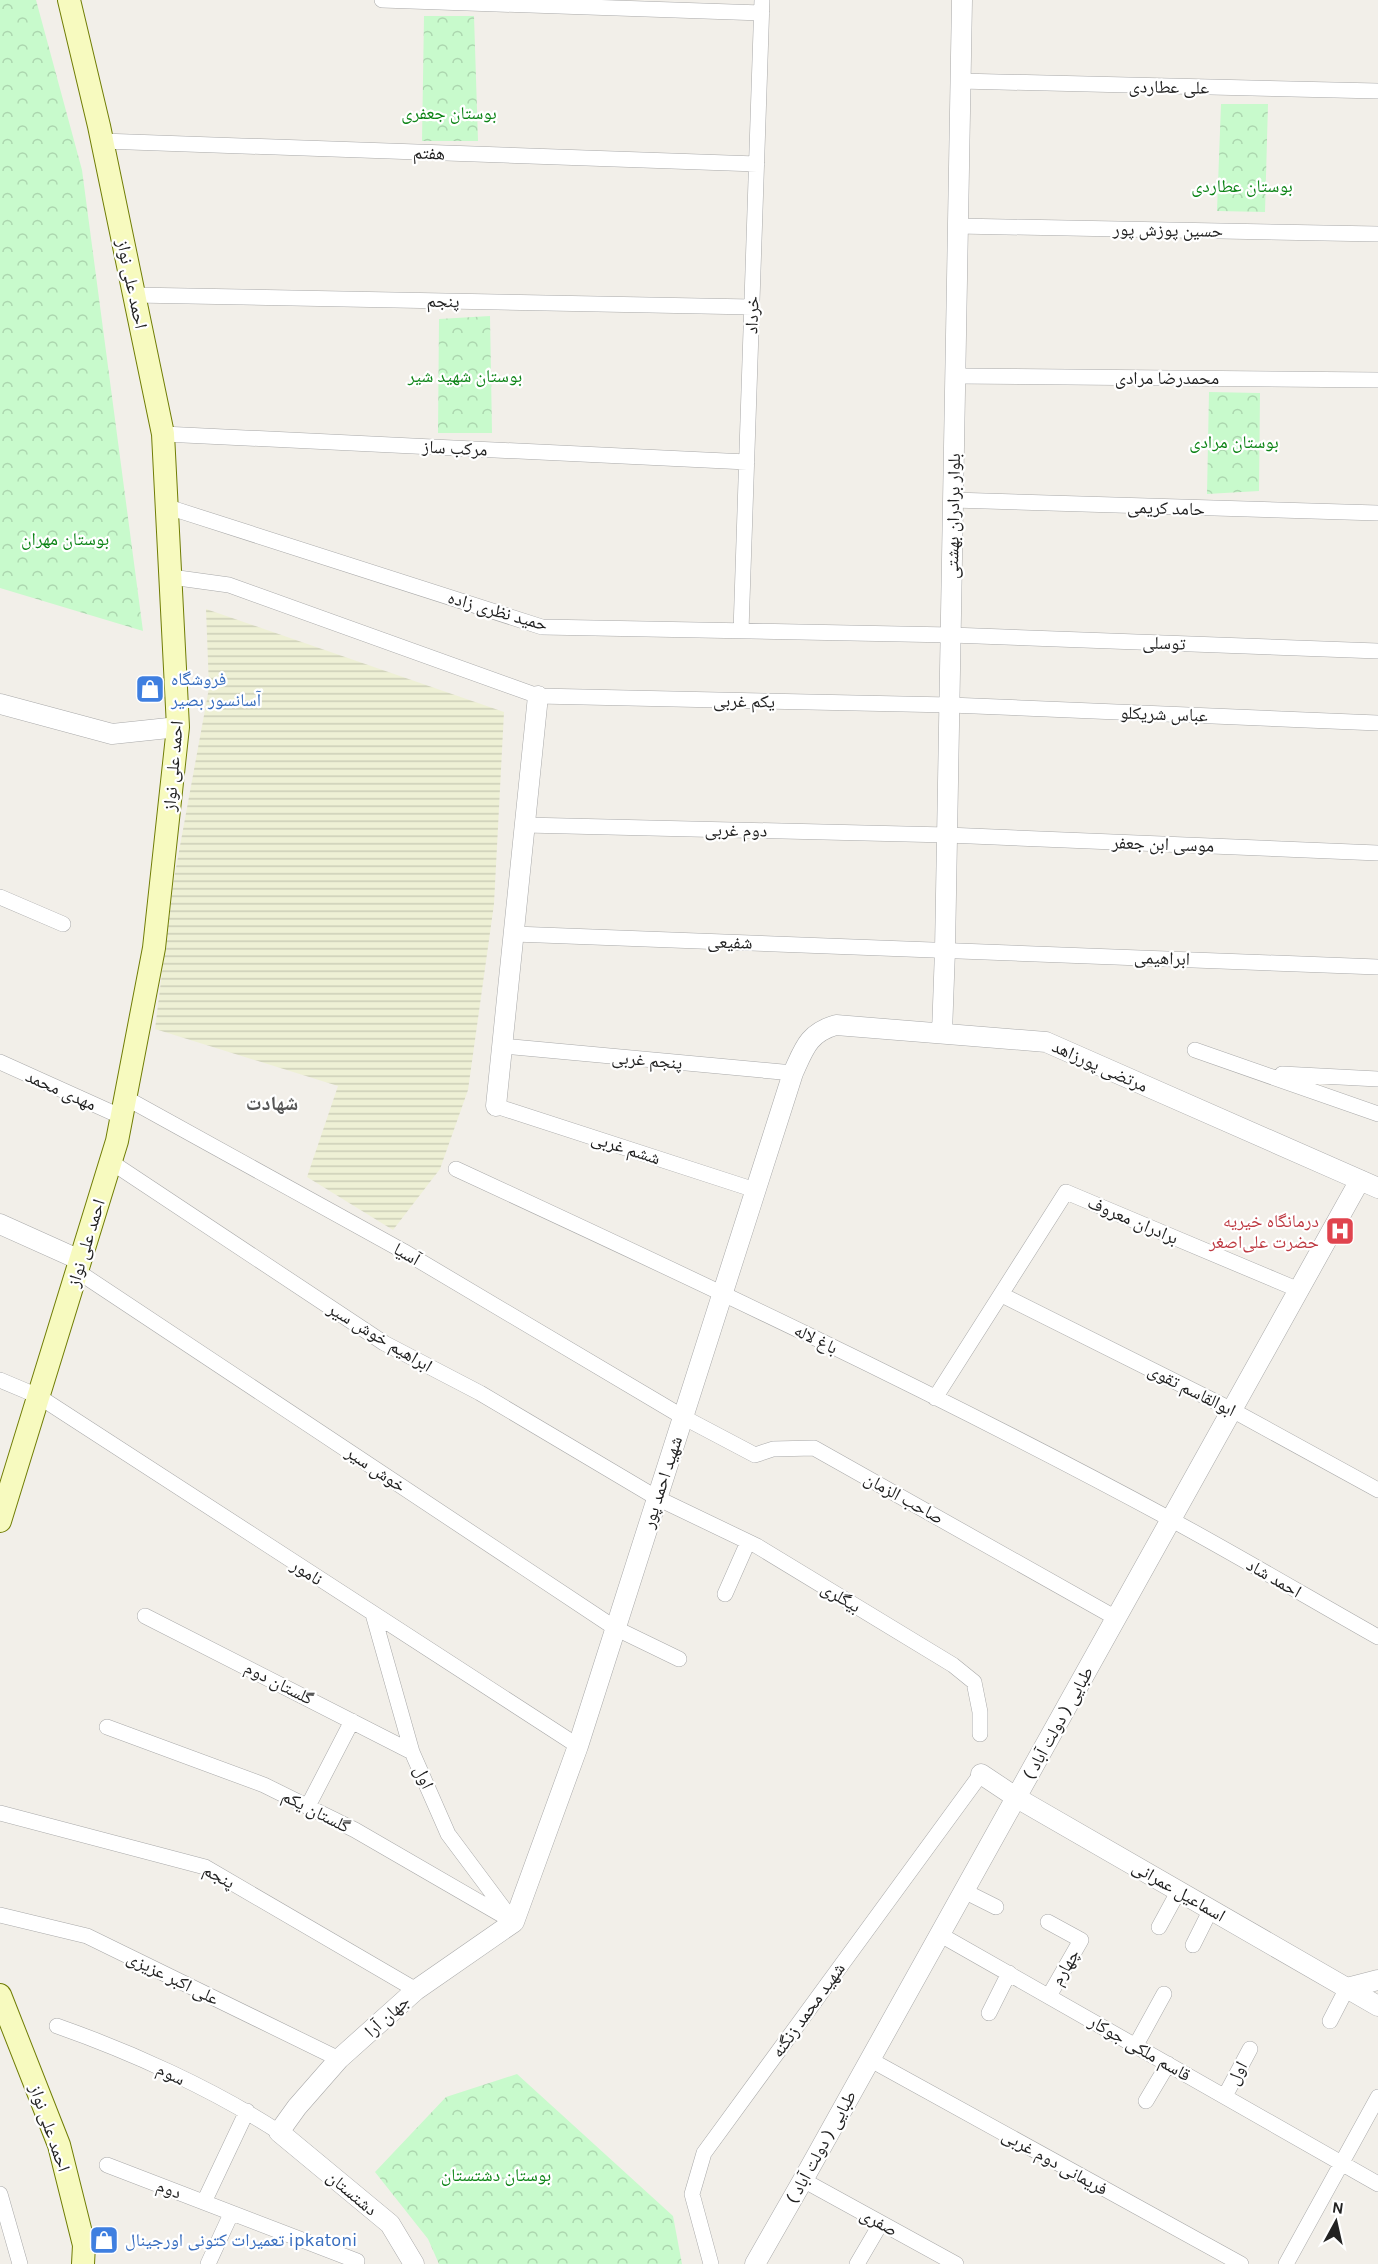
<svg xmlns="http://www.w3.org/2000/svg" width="1378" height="2264" viewBox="0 0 1378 2264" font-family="Karla,'Noto Naskh Arabic',sans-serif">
<defs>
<pattern id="farmland-rules" width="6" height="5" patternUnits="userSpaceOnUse" patternTransform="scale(1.5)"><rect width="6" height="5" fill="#eef0d5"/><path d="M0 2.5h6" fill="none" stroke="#ccceb7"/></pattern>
<pattern id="park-crowns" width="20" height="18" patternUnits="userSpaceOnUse" patternTransform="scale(1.5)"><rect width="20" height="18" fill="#c8facc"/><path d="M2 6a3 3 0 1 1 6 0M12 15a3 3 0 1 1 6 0" fill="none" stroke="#acd6af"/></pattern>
</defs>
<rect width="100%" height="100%" fill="#f2efe9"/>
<path fill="url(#farmland-rules)" d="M206 609 504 712 494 904 468 1090 440 1169 393 1230 307 1177 338 1086 155 1029 173 884 209 688Z"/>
<path fill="url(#park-crowns)" d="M0 0H36L82 170 143 631 0 588Z
M424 16H474L478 141H422Z
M1221 104H1268L1265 212 1217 211Z
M490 316 492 433H438L439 319Z
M1209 392 1260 393 1259 491 1207 494Z
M517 2074 673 2216 682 2264H439L428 2239 375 2172 446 2097Z"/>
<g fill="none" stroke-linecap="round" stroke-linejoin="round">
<g stroke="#a9a9a9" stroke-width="16">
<path id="minor" d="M382 0 762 13
M960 81 1378 91
M102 141 757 164
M958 226 1378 234
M134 295 752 307
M955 376 1378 380
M163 434 747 462
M953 500 1378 513
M168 507 542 627 951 635 1378 651
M171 577 229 585 538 696 950 705 1378 723
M741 631 762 0
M525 825 947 835 1378 853
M0 897 63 924
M514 934 1378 967
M502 1046 793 1073
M1195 1050 1378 1114
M0 1062 122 1117
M1282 1074 1378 1079
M126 1098 403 1251 683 1417 755 1455 773 1449 814 1448 1116 1618
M496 1106 755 1190
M111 1162 384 1343 480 1393 657 1498 757 1546 953 1665 974 1682 980 1712V1734
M456 1169C696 1280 937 1393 1170 1519 1240 1557 1309 1598 1378 1637
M77 1271 615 1628 679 1659
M1002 1295 1232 1410 1378 1490
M0 1380 38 1396 578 1746
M935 1398 1066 1192 1299 1290
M725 1594 748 1542
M373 1614 412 1752 448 1834 510 1917
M145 1616 412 1752
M107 1727 264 1785 355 1830 514 1922
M308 1806 352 1721
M0 1813 205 1867 416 1990
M964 1891 996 1907
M0 1915 87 1936 339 2059
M1048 1922 1081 1940 1049 1996
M1159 1927 1178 1892
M939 1934 1378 2184
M1193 1945 1211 1909
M989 2013 1009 1973
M1330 2021 1347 1988
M57 2026C131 2052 213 2089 279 2132
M1136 2045 1164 1994
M869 2059 1241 2264
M1225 2096 1250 2049
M1146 2101 1168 2064
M107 2165 357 2261 356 2264
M803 2180 956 2264
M0 2194 20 2264
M204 2202 247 2111
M208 2264 231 2214
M711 2264 692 2194 704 2153 981 1774
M857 2264 881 2223
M1286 2264 1378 2097"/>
</g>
<g stroke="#a9a9a9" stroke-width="21">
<path id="tertiary" d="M0 704 112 734 178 727
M942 1033 945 950 962 0
M496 1106 538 696
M0 1224 80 1260
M981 1774 1017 1798 1378 2006
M1347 1988 1378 1980
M414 2264 390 2224 279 2132 297 2107 339 2059 416 1990 514 1922 578 1746 793 1073C804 1049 808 1033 836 1025L1046 1042 1378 1188
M755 2264 803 2180 1360 1180"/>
</g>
<g stroke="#707d05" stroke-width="24">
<path id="secondary" d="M0 1521 117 1141 154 948 178 727 163 434 99 126 69 0
M0 1995 59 2145 84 2245 83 2264"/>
</g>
<use href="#minor" stroke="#fff" stroke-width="15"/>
<use href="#tertiary" stroke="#fff" stroke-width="20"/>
<use href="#secondary" stroke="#f7fabf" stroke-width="22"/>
</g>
<defs>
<g id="shop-square" transform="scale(1.5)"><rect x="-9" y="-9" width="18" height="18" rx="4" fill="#3f7fe0" stroke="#fff"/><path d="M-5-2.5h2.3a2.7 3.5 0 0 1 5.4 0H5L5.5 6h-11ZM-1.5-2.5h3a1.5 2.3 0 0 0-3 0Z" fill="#fff"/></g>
<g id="hospital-square" transform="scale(1.5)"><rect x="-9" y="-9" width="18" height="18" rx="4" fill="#e0444e" stroke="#fff"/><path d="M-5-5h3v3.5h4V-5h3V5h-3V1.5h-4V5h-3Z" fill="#fff"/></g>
</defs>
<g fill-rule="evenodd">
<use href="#shop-square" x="150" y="689"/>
<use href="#hospital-square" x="1340" y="1231"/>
<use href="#shop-square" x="104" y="2240"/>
</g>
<g text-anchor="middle" stroke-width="4.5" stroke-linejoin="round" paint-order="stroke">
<g font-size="18" fill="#222" stroke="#fff">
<text transform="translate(1169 87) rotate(1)" y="6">علی عطاردی</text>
<text transform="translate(429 153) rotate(2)" y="6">هفتم</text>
<text transform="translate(1168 230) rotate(1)" y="6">حسین پوزش پور</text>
<text transform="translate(132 284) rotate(78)" y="6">احمد علی نواز</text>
<text transform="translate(443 301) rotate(1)" y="6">پنجم</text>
<text transform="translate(752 315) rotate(-88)" y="6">خرداد</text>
<text x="1167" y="384">محمدرضا مرادی</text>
<text transform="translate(455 448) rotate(3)" y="6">مرکب ساز</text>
<text transform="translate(1166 508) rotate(2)" y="6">حامد کریمی</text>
<text transform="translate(953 516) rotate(-89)" y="6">بلوار برادران بهشتی</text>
<text transform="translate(498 611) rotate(16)" y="6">حمید نظری زاده</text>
<text transform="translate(1164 643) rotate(2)" y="6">توسلی</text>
<text transform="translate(744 701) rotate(1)" y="6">یکم غربی</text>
<text transform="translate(1164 714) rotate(2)" y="6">عباس شریکلو</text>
<text transform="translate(173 766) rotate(-85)" y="6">احمد علی نواز</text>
<text transform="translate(736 830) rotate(1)" y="6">دوم غربی</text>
<text transform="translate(1163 844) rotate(2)" y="6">موسی ابن جعفر</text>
<text transform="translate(730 942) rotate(2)" y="6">شفیعی</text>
<text transform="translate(1162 958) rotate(2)" y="6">ابراهیمی</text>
<text transform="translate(647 1060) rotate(5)" y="6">پنجم غربی</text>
<text transform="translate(1100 1066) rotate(24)" y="6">مرتضی پورزاهد</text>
<text transform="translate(61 1090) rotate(24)" y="6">مهدی محمد</text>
<text transform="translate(626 1148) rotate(18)" y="6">ششم غربی</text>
<text transform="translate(1133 1220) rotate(23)" y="6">برادران معروف</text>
<text transform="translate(86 1243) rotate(-73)" y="6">احمد علی نواز</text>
<text transform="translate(407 1254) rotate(30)" y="6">آسیا</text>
<text transform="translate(380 1337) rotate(31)" y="6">ابراهیم خوش سیر</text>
<text transform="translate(816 1339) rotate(26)" y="6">باغ لاله</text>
<text transform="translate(1192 1390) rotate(27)" y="6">ابوالقاسم تقوی</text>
<text transform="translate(376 1469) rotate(34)" y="6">خوش سیر</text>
<text transform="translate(662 1482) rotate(-72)" y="6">شهید احمد پور</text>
<text transform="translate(904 1498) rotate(29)" y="6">صاحب الزمان</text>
<text transform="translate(307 1572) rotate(33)" y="6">نامور</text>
<text transform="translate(1274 1578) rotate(30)" y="6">احمد شاد</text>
<text transform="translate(841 1597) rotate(31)" y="6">بیگلری</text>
<text transform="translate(279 1683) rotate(27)" y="6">گلستان دوم</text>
<text transform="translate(1058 1723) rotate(-61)" y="6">طبایی ( دولت آباد )</text>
<text transform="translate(424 1777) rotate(66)" y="6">اول</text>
<text transform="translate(316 1811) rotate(27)" y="6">گلستان یکم</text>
<text transform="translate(219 1876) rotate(28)" y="6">پنجم</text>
<text transform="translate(1179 1891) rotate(30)" y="6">اسماعیل عمرانی</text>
<text transform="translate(1065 1967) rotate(-59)" y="6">چهارم</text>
<text transform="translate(173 1978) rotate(26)" y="6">علی اکبر عزیزی</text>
<text transform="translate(808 2010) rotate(-54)" y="6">شهید محمد زنگنه</text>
<text transform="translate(387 2016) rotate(-42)" y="6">جهان آرا</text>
<text transform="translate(1140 2048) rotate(30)" y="6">قاسم ملکی جوکار</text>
<text transform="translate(1237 2073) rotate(-62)" y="6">اول</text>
<text transform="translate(171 2074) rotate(26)" y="6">سوم</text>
<text transform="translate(50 2128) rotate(71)" y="6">احمد علی نواز</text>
<text transform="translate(821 2147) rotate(-61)" y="6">طبایی ( دولت آباد )</text>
<text transform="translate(1055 2162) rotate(29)" y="6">فریمانی دوم غربی</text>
<text transform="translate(169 2189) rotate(21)" y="6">دوم</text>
<text transform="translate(352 2193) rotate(40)" y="6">دشتستان</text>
<text transform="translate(879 2222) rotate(29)" y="6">صفری</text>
</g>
<g font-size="18" fill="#0c8416" stroke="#fff">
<text x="449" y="119">بوستان جعفری</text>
<text x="1242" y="192">بوستان عطاردی</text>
<text x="465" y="382">بوستان شهید شیر</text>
<text x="1234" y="448">بوستان مرادی</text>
<text x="65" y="545">بوستان مهران</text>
<text x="496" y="2181">بوستان دشتستان</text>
</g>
<g font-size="18" fill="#366cbe" stroke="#fff" text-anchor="start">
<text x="171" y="685">فروشگاه<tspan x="171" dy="21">آسانسور بصیر</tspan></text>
<text x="125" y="2246">تعمیرات کتونی اورجینال ipkatoni</text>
</g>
<g font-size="18" fill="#be3a42" stroke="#fff" text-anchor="end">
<text x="1319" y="1227">درمانگاه خیریه<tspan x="1319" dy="21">حضرت علی‌اصغر</tspan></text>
</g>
<g font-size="20" font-weight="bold" fill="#555" stroke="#fff">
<text x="272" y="1110">شهادت</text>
</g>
</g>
<g transform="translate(1336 2222) rotate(8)" stroke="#ffffff" stroke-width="4.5" paint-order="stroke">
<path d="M0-4.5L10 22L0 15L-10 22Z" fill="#222222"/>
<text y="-9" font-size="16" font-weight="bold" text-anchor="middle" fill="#222222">N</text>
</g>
</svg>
